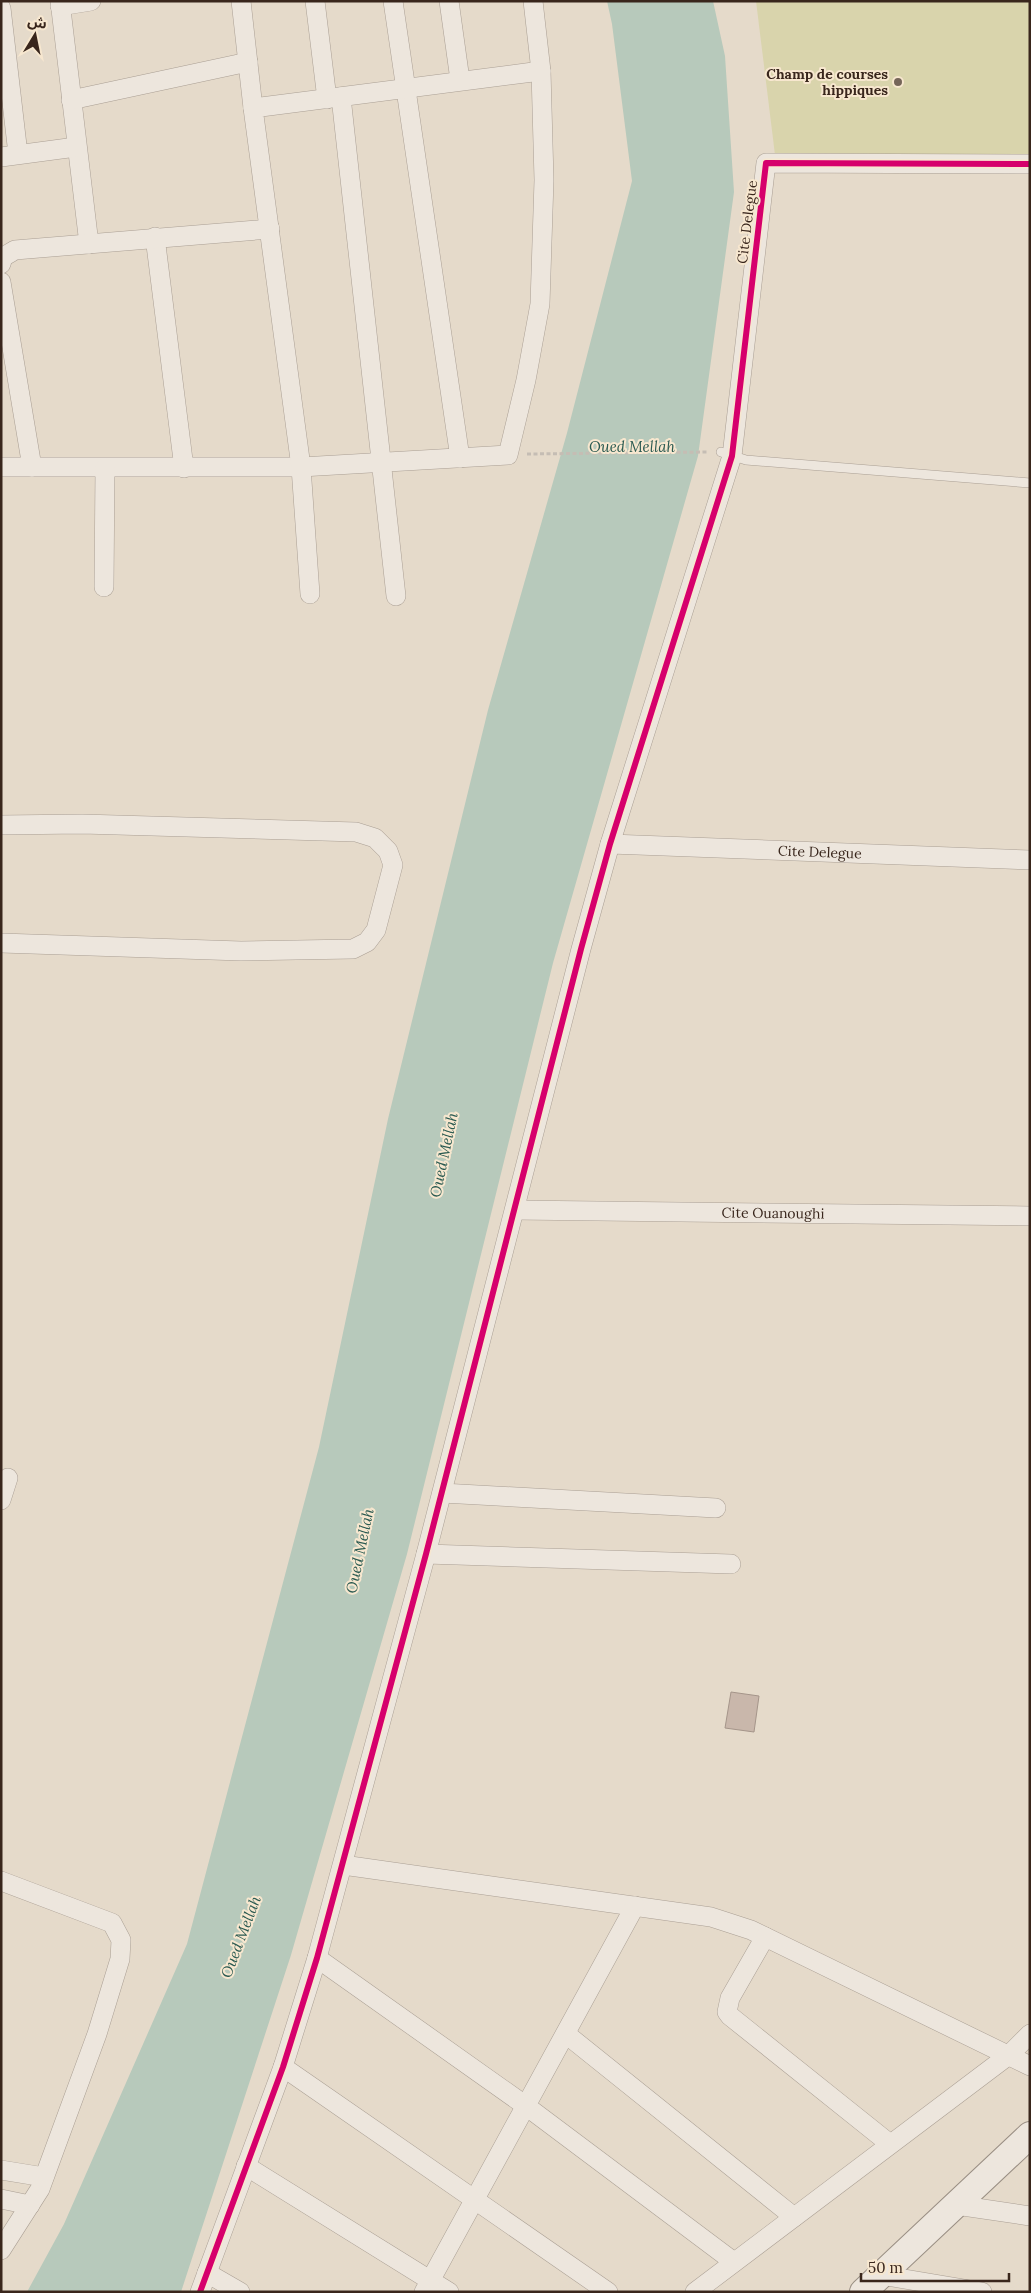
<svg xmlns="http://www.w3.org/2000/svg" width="1031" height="2293" viewBox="0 0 1031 2293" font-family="Lora,'Noto Sans Arabic',serif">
<rect width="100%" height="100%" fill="#e5daca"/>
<path fill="#d9d4ac" d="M756 1H1030V164L776 163Z"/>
<path fill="#b7c9bb" d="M607 1H713L725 56 734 192 698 456 553 963 407 1554 291 1955 181 2292H27L64 2224 187 1944 319 1447 388 1119 488 710 567 433 632 181 612 24Z"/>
<path fill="#c9b7ab" stroke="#a5958a" d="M731 1692 759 1696 754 1732 725 1728Z"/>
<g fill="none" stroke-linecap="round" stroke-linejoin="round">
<g stroke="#aa9f94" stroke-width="10">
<path id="lane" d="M721 452 746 460 1030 483"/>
</g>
<g stroke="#aa9f94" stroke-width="20">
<g id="street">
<path d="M60 1 89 244"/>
<path d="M241 1 253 108"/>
<path d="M315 1 327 99"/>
<path d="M393 1 460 458"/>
<path d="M449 1 460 80"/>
<path d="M60 6 91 1"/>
<path d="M1 8 18 154"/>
<path d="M341 97 396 596"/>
<path d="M71 100 248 62"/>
<path d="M1 157 76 147"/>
<path d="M155 237 184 468"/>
<path d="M1 264 3 257 15 250 270 229"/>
<path d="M1 282 32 467"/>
<path d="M1 467H301L508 455 526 380 540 304 544 180 541 71 533 1"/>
<path d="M104 587 105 468"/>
<path d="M310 594 301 467 253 108 541 71"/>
<path d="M1 825 82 824 356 832 375 838 388 851 393 865 376 930 367 942 353 949 241 951 1 943"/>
<path id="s1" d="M610 844 1030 860"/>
<path id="s2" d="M515 1210 1030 1216"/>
<path d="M442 1493 716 1508"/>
<path d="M1 1500 8 1478"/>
<path d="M426 1554 731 1564"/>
<path d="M343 1865 711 1917 751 1930 1030 2066"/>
<path d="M1 1881 112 1923 121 1940 120 1959 97 2034 40 2189 1 2250"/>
<path d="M765 1937 730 1998 727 2012 730 2016 890 2144"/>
<path d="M317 1958 526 2106 734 2262"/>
<path d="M566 2034 794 2217"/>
<path d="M283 2067 608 2292"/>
<path d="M246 2166 449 2292"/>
<path d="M1 2170 44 2177"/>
<path d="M1 2199 30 2205"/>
<path d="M956 2205 1030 2216"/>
<path d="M207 2273 240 2292"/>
<path d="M881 2275 982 2292"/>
<path d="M200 2292 283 2067 317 1958 426 1554 581 949 610 844 732 456 766 163 1030 164"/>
<path d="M424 2292 635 1906"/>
<path d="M695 2292 1009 2055 1030 2034"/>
</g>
</g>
<g stroke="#9a8f84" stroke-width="28">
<path id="secondary" d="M863 2292 1030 2135"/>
</g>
<path stroke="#c5bdb4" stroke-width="3" stroke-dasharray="4 2.5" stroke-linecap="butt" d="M527 454 708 452"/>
<use href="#lane" stroke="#ede6dd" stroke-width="9"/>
<use href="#street" stroke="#ede6dd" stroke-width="19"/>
<use href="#secondary" stroke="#ede6dd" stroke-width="26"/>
<g stroke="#f7e7cf" stroke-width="9">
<path id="cycleway" d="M200 2292 283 2067 317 1958 426 1554 581 949 610 844 732 456 766 163 1030 164"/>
</g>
<use href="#cycleway" stroke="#d6006c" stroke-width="6"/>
</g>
<circle fill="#756559" stroke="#f7e7cf" stroke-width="2" cx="898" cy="82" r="5"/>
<g text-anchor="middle" stroke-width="4" stroke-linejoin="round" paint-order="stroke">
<g font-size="14" font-weight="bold" fill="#39261c" stroke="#f7e7cf" text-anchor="end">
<text x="888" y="79">Champ de courses<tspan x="888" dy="16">hippiques</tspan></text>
</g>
<g font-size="14" fill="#39261c" stroke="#f7e7cf">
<text transform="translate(747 222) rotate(-83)" y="5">Cite Delegue</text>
<text dy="5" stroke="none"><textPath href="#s1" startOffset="210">Cite Delegue</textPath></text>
<text dy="5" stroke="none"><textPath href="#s2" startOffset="258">Cite Ouanoughi</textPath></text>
</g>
<g font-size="15" font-style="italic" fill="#2a5a51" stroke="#f7e7cf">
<text x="632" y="452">Oued Mellah</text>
<text transform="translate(444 1155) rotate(-78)" y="5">Oued Mellah</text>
<text transform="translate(360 1551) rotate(-78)" y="5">Oued Mellah</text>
<text transform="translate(241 1937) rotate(-69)" y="5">Oued Mellah</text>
</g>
</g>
<rect width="1031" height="2293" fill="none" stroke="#39261c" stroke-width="5"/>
<g transform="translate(35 35) rotate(10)" stroke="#f7e7cf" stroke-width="4" paint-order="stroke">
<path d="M0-4L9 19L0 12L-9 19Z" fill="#39261c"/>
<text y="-8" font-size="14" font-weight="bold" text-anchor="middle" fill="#39261c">ش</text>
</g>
<path d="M861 2273v8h148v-8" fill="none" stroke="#39261c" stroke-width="2.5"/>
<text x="868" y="2273" font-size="15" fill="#39261c" stroke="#f7e7cf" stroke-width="4" paint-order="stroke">50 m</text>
</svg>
